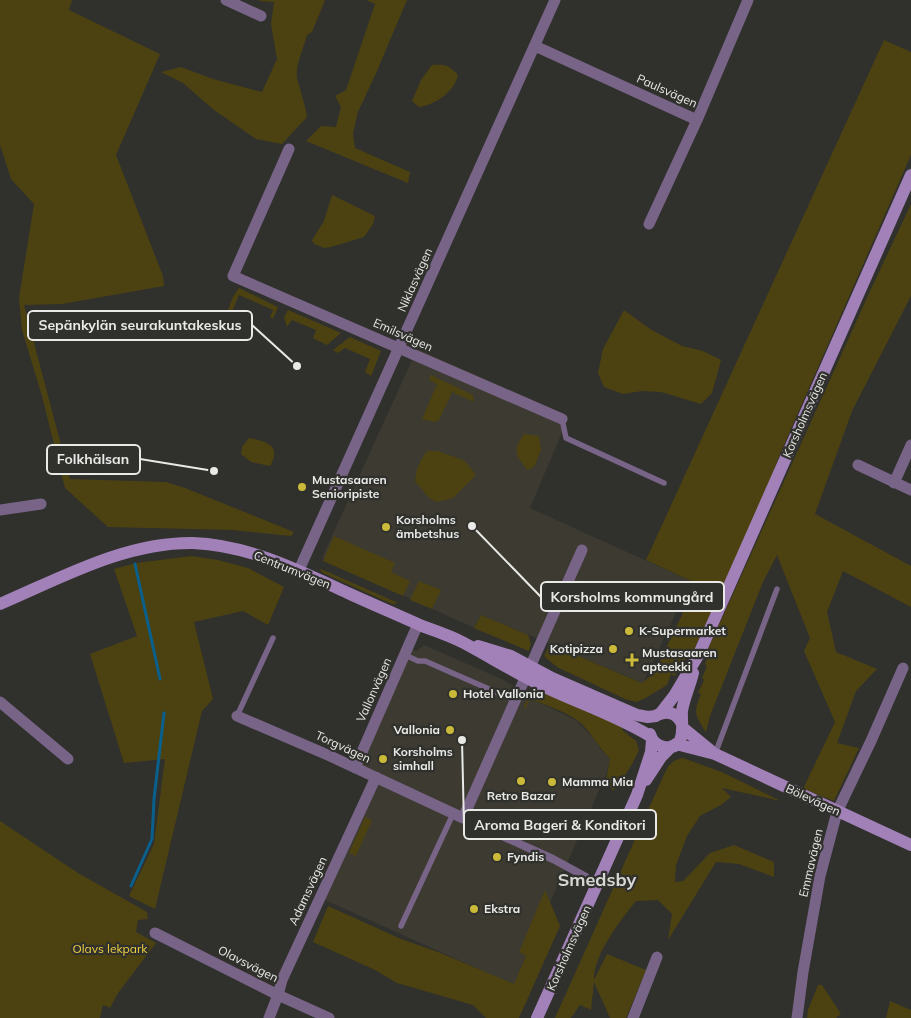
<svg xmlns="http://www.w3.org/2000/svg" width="911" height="1018" viewBox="0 0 911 1018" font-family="Mulish,sans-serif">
<rect width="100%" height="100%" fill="#30302d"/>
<path fill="#3c3a31" d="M417 349 569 416 530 508 691 581 643 683 481 615 474 628 322 558Z
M424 645 504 680 538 702 576 720 594 739 601 750 610 759 607 772 514 985 323 899 378 775 359 766 412 649 416 651Z"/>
<path fill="#4c4211" d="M0 0H72L69 10 160 54 116 155 163 276 164 286 62 304 24 305 70 479 166 482 185 488 294 532 291 536 233 530 108 527 65 488 42 396 22 330 19 298 34 204 11 179 0 145Z
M260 0H325L312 32 307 35C304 48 295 65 297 78 300 91 305 103 307 117L282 144 256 139 214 110 183 83 161 72 181 67 213 79 262 92 277 59 271 24 274 2 259 1Z
M366 0H407L377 71 358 112 353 133 355 148 410 172 408 183 306 141 321 126 336 127 341 107 335 96 346 90 375 4Z
M884 40 911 52V155L780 454 759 508 693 652 689 651 684 662 681 661 675 676 671 674 667 685 644 699 636 702 625 699 557 667 544 656 550 644 642 683 654 673 682 615 691 581 646 560Z
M432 65C446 64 448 65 458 75 454 92 435 105 419 107L412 101 421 80Z
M332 195 375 216 373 224 364 237 331 247 324 248 314 244 312 240 324 221Z
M911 204V296L852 411 815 514 911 566V607L843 571 827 612 836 652 877 669 856 691 837 743 859 748 834 801 803 789 835 722 804 651 810 638 777 555 763 582 710 716 706 732C695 715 693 713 701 694L698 693 704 680 702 678 707 666 705 664 707 658 705 656 871 289Z
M239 288 278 307 273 319 270 317 273 310 239 295 228 321 225 317 233 297Z
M288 310 341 333 327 345 313 338 316 330 292 320 287 327 284 317Z
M624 310 650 329 682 346 703 351 721 360 712 393 701 404 661 392 642 391 623 394 604 387 598 373 603 349Z
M350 337 381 351 371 376 365 372 370 359 345 348 338 353 333 350Z
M431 375 473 395 474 402 452 392 439 420 434 422 422 419 437 384 429 380Z
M524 434 539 436 541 450 534 467 527 470C516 455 512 451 524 434Z
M249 438C267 441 282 446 270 466L251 462 241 454 242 447Z
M427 451H438L465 461 476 475 453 498 437 502 429 498 415 481C416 469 420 460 427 451Z
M334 536 395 563 391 572 410 581 403 596 323 561Z
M192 556 218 560 248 568 284 587 268 625 243 611 194 622 213 699 202 711 155 909 129 896 154 844 165 759 124 763 90 654 137 636 114 569 136 563Z
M321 569 398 603 392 604 323 573 320 570Z
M419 581 441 590 432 609 410 600Z
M481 615 528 635 531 644 529 651 474 628Z
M536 690H541L623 727 622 730 636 741 639 750C632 766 624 778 613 791L606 780 610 759C598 747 591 731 577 720 567 713 542 703 530 699L525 709 524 706 531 694Z
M683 758 724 773 781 801 722 788 731 797 721 805 700 816 687 836 676 865 675 882 683 881 710 853 734 845 774 862V877L739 864 716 862 668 940 672 914 658 900 636 901C621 919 593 956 594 980L607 954 646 970 626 1018H610L594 982 591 1010 580 1005 571 1018H555L662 779C667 768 670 760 683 758Z
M365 817 372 820 356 856 349 853Z
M0 821 78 873 147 912 148 919 138 920 136 932 156 943 118 993 110 1008 103 1005 100 1018H0Z
M545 890 560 926 519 1018H486L473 1005 397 983 375 970 313 942 328 906 401 939 438 952 514 984 526 956 519 952Z
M818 985H822L841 1014 836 1018H807L808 1010Z
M890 1001 911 1010V1018H886Z"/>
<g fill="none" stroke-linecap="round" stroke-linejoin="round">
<path stroke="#09608d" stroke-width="3" d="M135 564 160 679
M131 886 152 839 154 799 164 713"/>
<path stroke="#786487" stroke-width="5.5" d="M562 419 566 438 664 483
M405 655 418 661H425L516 701
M237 716 273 638
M715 754 777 589
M401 926 453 814"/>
<path stroke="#786487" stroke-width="8" d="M480 826 553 859 586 877"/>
<path stroke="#786487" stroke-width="11" d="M226 0 261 16
M535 46 697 120 748 0
M289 149 233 276 562 419
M649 224 697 120
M858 465 911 490
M894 483 911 445
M0 510 41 504
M299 570 555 0
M0 702 68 759
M237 716 330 756 463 818 582 550
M355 768 418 624
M155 933 278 995 329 1018
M269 1018 278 995 282 980 376 777
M633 1018 657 957
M797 1018 803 972 820 876 837 812 871 741 903 668"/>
<path stroke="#a181b8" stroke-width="12" d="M0 604C61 578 125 542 193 543 249 545 300 571 350 594 374 605 398 615 422 626 436 631 451 636 464 643 492 658 519 675 547 688 581 704 617 716 650 736
M478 646 511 656 552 678 637 715 648 717 656 716
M660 714 674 696 699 654 911 175
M657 715C668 710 677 713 682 724
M683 728 711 751
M650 734C652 741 657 746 664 747 688 750 681 724 682 711 684 698 690 686 693 673
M676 744 715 754 911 845
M646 780 661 757 672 746
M537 1018 637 795 651 752 652 740"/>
</g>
<g fill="#cbba39" stroke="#30302d" stroke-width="2">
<circle cx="302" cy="487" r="5"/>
<circle cx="386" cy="527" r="5"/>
<circle cx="629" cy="631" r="5"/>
<circle cx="613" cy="649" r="5"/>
<path d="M629.5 652.5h5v5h5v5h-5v5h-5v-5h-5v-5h5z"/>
<circle cx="453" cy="694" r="5"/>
<circle cx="450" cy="730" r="5"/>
<circle cx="383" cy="759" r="5"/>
<circle cx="521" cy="781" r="5"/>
<circle cx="552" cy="782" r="5"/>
<circle cx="497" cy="857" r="5"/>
<circle cx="474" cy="909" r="5"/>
</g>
<g text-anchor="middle" stroke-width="4.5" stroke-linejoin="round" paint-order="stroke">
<g font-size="12" fill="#e9e9e7" stroke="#30302d">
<text transform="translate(667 91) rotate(24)" y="4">Paulsvägen</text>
<text transform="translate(415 280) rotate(-66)" y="4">Niklasvägen</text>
<text transform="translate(403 335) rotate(24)" y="4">Emilsvägen</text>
<text transform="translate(805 415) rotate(-66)" y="4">Korsholmsvägen</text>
<text transform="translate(292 570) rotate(22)" y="4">Centrumvägen</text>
<text transform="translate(374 690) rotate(-66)" y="4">Vallonvägen</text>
<text transform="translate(343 747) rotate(25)" y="4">Torgvägen</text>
<text transform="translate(813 800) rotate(25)" y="4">Bölevägen</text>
<text transform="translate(811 863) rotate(-77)" y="4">Emmavägen</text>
<text transform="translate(308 891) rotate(-65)" y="4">Adamsvägen</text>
<text transform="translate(569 948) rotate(-66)" y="4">Korsholmsvägen</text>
<text transform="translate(248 964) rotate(27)" y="4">Olavsvägen</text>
</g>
<g font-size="12" font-weight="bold" fill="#e9e9e7" stroke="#30302d" text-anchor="start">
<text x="312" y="484">Mustasaaren<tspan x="312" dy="14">Senioripiste</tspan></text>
<text x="396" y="524">Korsholms<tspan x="396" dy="14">ämbetshus</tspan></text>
<text x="639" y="635">K-Supermarket</text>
<text x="603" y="653" text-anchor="end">Kotipizza</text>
<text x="642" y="657">Mustasaaren<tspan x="642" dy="14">apteekki</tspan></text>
<text x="463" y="698">Hotel Vallonia</text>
<text x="440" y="734" text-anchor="end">Vallonia</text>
<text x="393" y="756">Korsholms<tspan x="393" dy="14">simhall</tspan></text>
<text x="562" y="786">Mamma Mia</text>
<text x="521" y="800" text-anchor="middle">Retro Bazar</text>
<text x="507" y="861">Fyndis</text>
<text x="484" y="913">Ekstra</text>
</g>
<g font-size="12" fill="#eed141" stroke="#30302d">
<text x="110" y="953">Olavs lekpark</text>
</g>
<g font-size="18" font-weight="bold" fill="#d7d7d3" stroke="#30302d">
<text x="597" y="886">Smedsby</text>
</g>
</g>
<path fill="none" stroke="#e9e9e7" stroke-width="2" d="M297 366L252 325M214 471L140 459M472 526L541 597M462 740L464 825"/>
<g fill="#e9e9e7" stroke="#30302d" stroke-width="2">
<circle cx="297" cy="366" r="5"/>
<circle cx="214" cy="471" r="5"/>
<circle cx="472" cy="526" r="5"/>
<circle cx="462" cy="740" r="5"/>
</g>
<g fill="#30302d" stroke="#e9e9e7" stroke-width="2">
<rect x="28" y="311" width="224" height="29" rx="5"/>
<rect x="47" y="445" width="93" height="29" rx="5"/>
<rect x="541" y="582" width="183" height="29" rx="5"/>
<rect x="464" y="810" width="192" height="29" rx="5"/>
</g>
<g font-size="14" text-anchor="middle" font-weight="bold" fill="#e9e9e7">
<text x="140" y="330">Sepänkylän seurakuntakeskus</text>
<text x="93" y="464">Folkhälsan</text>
<text x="632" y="602">Korsholms kommungård</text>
<text x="560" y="830">Aroma Bageri &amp; Konditori</text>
</g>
</svg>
